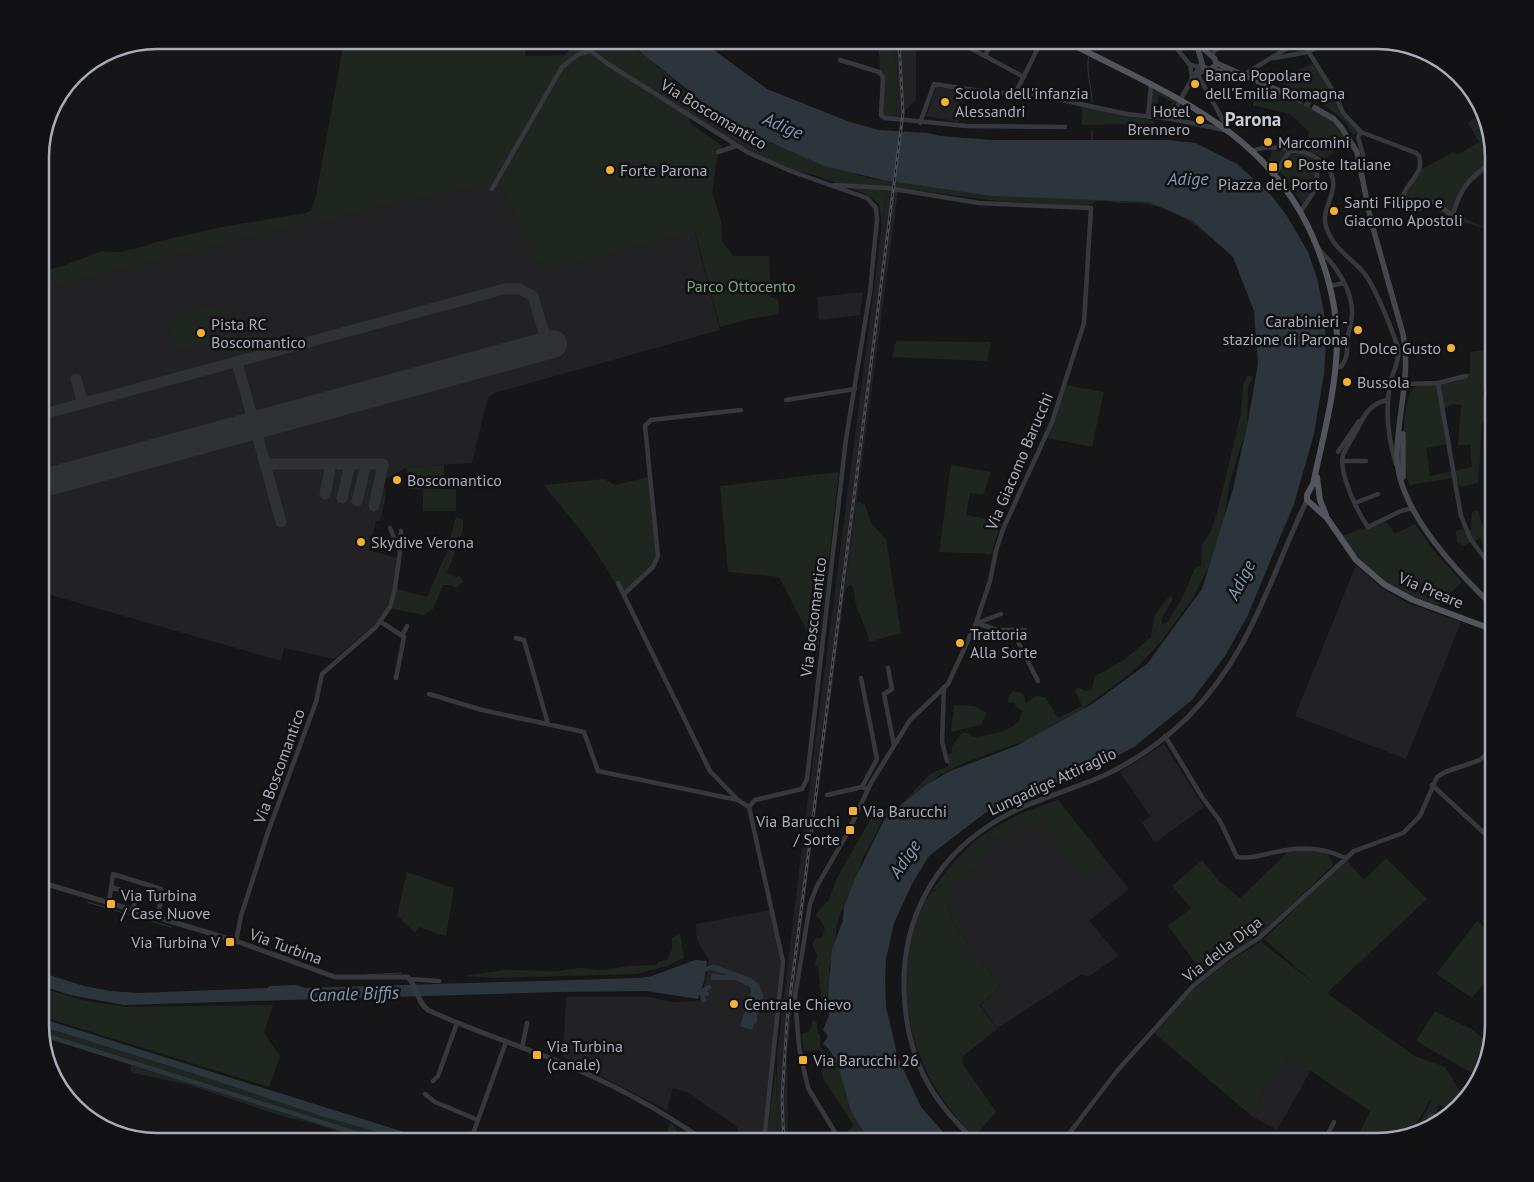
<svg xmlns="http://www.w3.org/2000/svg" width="1534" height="1182" viewBox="0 0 1534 1182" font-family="'PT Sans',sans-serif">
<rect width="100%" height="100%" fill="#161618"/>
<path fill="#222225" d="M893 40 916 41V100L896 120 898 76Z
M936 87 961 90 959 122 926 116Z
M499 112 694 229 720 330 495 393 489 397 486 405 472 463 407 467 386 479 383 488H386L385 501 380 521H376L369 550 397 558 392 592 387 608 377 623 334 659 284 648 281 661 40 592V272L222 227 311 212Z
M888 179 898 180V191L813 832 787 1053 788 1142H778L777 1053 804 830Z
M863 292 860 315 819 320 817 297Z
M1356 565 1384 590 1408 603 1461 622 1406 759 1295 716Z
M1164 744 1204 807 1155 843 1142 823 1150 816 1120 772Z
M1058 800 1129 889 1089 921 1119 956 1088 977 1082 974 997 1028 980 1005 1001 987 954 925 944 896 933 889 972 843 991 829 1020 814Z
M770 910 781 966 762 1142H741L737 1127 689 1093 673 1088 667 1110 563 1057 566 997H649L673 1002 699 1001 705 983 709 960 697 940 696 924Z
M1287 1054 1311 1070 1277 1130 1253 1117 1263 1090Z
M1432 1100 1439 1104 1436 1110 1442 1114V1119L1428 1130 1414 1133Z"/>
<path fill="#1e261f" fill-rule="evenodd" d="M344 40H526L525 56 565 55 578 40H623L626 46 652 57 657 67 663 70 692 98 697 94 766 138 772 144 792 148V152C802 156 811 157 822 160 844 168 865 182 888 179L882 225 879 204 866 194 815 175 787 169 742 148 738 142 724 136 689 113 690 123 721 145 722 151 718 153 712 193 721 220 722 241 733 256H769L771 297 778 300 779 314 749 319 720 327 695 231 558 266 537 262 496 174 484 184 361 210 321 223 286 227 40 289V272L62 266 102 251 127 253 156 242 190 234 239 224 304 215 311 210 316 196Z
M835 40H875L876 45 836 47Z
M878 40H893L898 76 896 120 883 118Z
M1303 40H1329L1308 49Z
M1317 62 1329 81 1342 110 1358 125V132L1353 135 1344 121 1327 107 1274 80Z
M1259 87 1270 92 1276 91C1304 103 1331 113 1347 140L1326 159 1306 150 1309 132 1290 114 1253 105Z
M1152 88 1177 101 1171 117 1149 116ZM1159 95 1172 102 1168 114 1155 113Z
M1082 105 1154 121V124L1082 125Z
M1476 117 1489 137 1494 164 1461 192 1454 213 1484 227C1478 227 1445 217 1441 214 1438 211 1435 207 1432 204L1426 206 1425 209 1421 211 1404 209 1400 195 1420 170 1454 152 1457 155 1479 142 1468 123Z
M1272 150 1308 155 1324 166C1314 178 1311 192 1303 206L1286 178 1269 160Z
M898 180 922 186 1113 196 1167 204 1213 234 1212 239C1193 222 1171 208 1145 204 1136 202 1127 204 1118 203 1108 202 1097 198 1089 206L998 201 898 188Z
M214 307 226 315 232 337 176 351 169 329C181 309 193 310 214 307Z
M896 341 991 342 987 361 892 357Z
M1487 350 1483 360 1486 364 1494 363V369L1482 393 1487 404 1494 401V416H1487L1482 423 1478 483 1461 487 1453 478 1409 485C1403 459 1400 414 1412 389L1417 386 1455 382 1470 373V352ZM1452 404 1461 405 1458 445H1470L1472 467 1430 476 1426 448 1449 444 1444 409Z
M1248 375 1253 377 1248 387 1247 426 1229 485 1224 519 1214 556 1193 598 1160 643 1132 672 1081 710 1030 739 966 762 940 775 890 816 883 817C881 824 868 852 864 855L849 900 841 911 836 927V937L829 968 830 976 827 998 831 1009 823 1011 818 968 815 965 817 955 812 944 816 938H822L825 928 816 914 829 900 837 878 878 806 883 810 900 806 929 775 948 766V755L952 752V746L962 733H969L973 737C986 736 1009 732 1018 722 1021 718 1020 715 1023 711L1016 707 1014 702 1008 703V697L1013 691 1023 693 1026 703 1036 696 1045 697 1058 718 1082 706 1075 691 1078 687 1086 691 1092 690 1095 676 1124 660 1151 637 1154 617 1170 595 1173 599 1161 620 1162 624 1167 623C1178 605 1188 590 1194 569L1201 566 1202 545 1211 531 1218 509 1241 413 1243 385Z
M1066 385 1104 392 1092 447 1048 438Z
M444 465V488L408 489 406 467Z
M951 465 991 472 983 495 970 493 966 515 1002 522 991 554 939 552Z
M839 472 818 653 779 577 728 572 720 486Z
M649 477 657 556 651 567 623 594 586 537 544 485 604 479 615 485Z
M423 489H456V511H423Z
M857 502 865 505 871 523 886 539 901 633 869 642C867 629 861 619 857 608 854 600 856 591 851 584L845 589Z
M1478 510 1483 528 1494 533V552L1485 551 1480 538 1463 546 1457 542 1456 531 1463 529 1464 532 1471 529 1472 512Z
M456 517 463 520V531L447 573 456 577 460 576 463 582 456 588 451 585H443L433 609 424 615 389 608 393 588 427 597 446 554Z
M1386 521 1395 534 1415 524 1433 550 1462 582 1437 606C1394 590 1368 574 1342 536Z
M954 705 974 706 987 713 981 725 951 732Z
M1058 800 1107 862 1084 876 1040 821 1001 840 989 831 1020 814Z
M980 837 988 850 976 860 981 866 972 872 969 868 966 871 967 872 944 896 954 925 1001 987 979 1005 997 1029 962 1057 963 1064 996 1112 975 1136C922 1087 898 1021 909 950 913 928 919 907 933 890L940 894 933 889 953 863Z
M1307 849 1328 854 1333 865 1259 936 1202 972 1168 926 1191 908 1172 886 1202 860 1220 882 1240 898 1288 852Z
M1386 858 1427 899 1327 993 1413 1055 1445 1067 1458 1088 1468 1097 1452 1111 1430 1100 1411 1134 1377 1142H1355L1370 1111 1288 1055 1263 1090 1253 1117 1154 1033 1189 993 1226 963 1261 942 1316 985 1264 939 1346 859 1364 880Z
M407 872 454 888 446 936 419 927 415 933 397 915Z
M1477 921 1494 934V971L1472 998 1436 974Z
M680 933 684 958 667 966 637 974 494 978 464 976 505 970 559 971 579 968 604 970 628 966 656 965 658 962 667 960 672 949V938Z
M40 987 82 1000 125 1007 273 1005 264 1033 280 1056 269 1087 40 1016Z
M1435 1011 1471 1029 1488 1042 1477 1076 1416 1041Z
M813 1020 817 1023V1033L820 1035V1047L840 1065 876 1142H846L842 1135 854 1126 823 1078 821 1050 804 1051 801 1034 810 1031Z
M40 1026 195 1074 327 1118 341 1120 416 1142C403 1142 372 1146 361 1141 340 1132 310 1121 288 1118L189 1085 134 1073 130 1071 131 1065 139 1067 143 1066 140 1064 104 1052 93 1053 84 1045 40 1032Z
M776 1067 778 1142H766Z
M671 1122 682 1139 681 1142H662Z"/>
<path fill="#2c353c" d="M626 40H700L767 89 850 122 879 130 928 133 941 136 991 140H1167L1196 143 1237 164 1272 196 1287 216 1308 252 1317 278 1324 312 1326 343 1324 374 1314 434 1294 504 1247 617 1225 656 1192 700 1134 747 1089 771 1019 797 985 813 929 856 913 882 894 923 886 959 885 982 886 1007 898 1058 921 1107 952 1142H873C866 1133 857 1123 852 1113 845 1095 839 1054 823 1044L828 1036 823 1030 829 1015 828 992 832 950 843 920 844 907 855 879 885 818 926 785 950 771 1016 746 1092 704 1147 664 1202 589 1233 489 1248 421 1258 364 1254 311 1233 257 1193 221 1149 202 992 196 883 180 824 166 752 134 704 103Z
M695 960 707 961 704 982 698 999 646 991 557 992 124 1005 70 995 40 985V972L84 986 110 991 139 993 268 988 269 986 296 985 306 988 639 978 652 976Z
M713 964 751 978 759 984 763 995 762 1006 757 1016V1023L754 1024 752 1030 740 1026 751 992 750 987 736 980H711V974L728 975 711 970Z
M40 1018 436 1142C398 1142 363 1126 327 1118L195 1074 40 1026Z"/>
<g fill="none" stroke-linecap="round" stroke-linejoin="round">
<path stroke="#2c353c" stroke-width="1" d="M1090 52 1092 40
M1089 55C1085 71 1092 87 1092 102
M1254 106 1263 87
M1092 131V141
M87 902 171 927
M271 951 300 962
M364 975 401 973"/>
<path stroke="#2c353c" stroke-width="4.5" d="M701 971 712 967 717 969
M696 990 707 994
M701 992 709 987
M701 992 704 1000
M41 1034 384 1142"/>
<path stroke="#303135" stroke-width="11" d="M237 362 281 522
M76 379 83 403
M40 415 504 289H520L533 296 548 346
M265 464H383L374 506
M325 494 331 464
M342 498 350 464
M357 501 366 464
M1430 1127 1433 1119"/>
<path stroke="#303135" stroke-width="28" d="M40 484 553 344"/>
<path stroke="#333438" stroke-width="5.5" stroke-dasharray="5.5 3" stroke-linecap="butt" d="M1282 92 1315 108"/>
<path stroke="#37383d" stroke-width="4.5" d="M955 40 1024 77
M1170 40 1190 65 1199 67
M1301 40 1335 94 1343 113 1361 132
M985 56 993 40
M1212 56 1215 50 1234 42 1233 40
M1275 58 1308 52 1331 40
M840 60 879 72 883 77 881 115 885 118 967 126 1065 127
M1190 65 1192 78
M1245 74 1300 40
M1015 94 1042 40
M1148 117 1151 85
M1172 119 1180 100
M920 123 934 84 988 92 1043 96 1127 114 1172 119 1229 131 1198 75
M1252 151C1267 145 1282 148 1297 151 1314 153 1336 167 1333 188 1329 209 1318 215 1331 238 1340 254 1357 262 1367 277 1379 296 1390 325 1398 347 1400 361 1393 370 1390 384 1385 411 1388 438 1396 464
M718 152 736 146
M1361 171 1366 165 1358 137 1361 132 1416 153 1419 156C1426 176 1400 185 1403 203 1414 215 1422 207 1433 202L1437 203 1450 214H1453C1461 186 1471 177 1494 160
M1275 174 1290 150
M834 185 887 188 979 203 1091 208 1084 323 1052 422 1003 529 996 551 990 581 976 623 948 684 910 720 871 783 847 834 817 886 810 904 795 997 799 1047 808 1088 841 1142
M492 189 562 67 579 54 591 51 608 64 749 153 793 172 867 198 876 208 877 219 870 292 846 439 807 779 802 789 755 800 749 807
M1301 211 1317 187V173L1319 167
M1318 249C1335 264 1353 290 1352 314 1352 323 1348 332 1347 341 1347 352 1348 357 1341 367L1336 366
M1330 286 1344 283
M1438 383 1461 516 1470 538 1494 571
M1405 384 1438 383 1466 376
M786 400 855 389
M1387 400C1371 404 1365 413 1358 428 1353 437 1347 446 1343 455 1338 472 1358 513 1368 527L1401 511 1413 508
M1338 452 1359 421
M1343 461H1366
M1355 503 1378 494
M400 550 401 531
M618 583 705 761 710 771 737 799
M624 594 653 567 658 556 645 426 651 420 741 410
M381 622 404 637 396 678
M976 623 998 630H1025
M977 623 1001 614
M1012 630 1038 681
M402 636 407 626
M516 638 524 640 548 724
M888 668 892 689 884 694 894 745
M861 678 877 759 862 787 867 789
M944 687 942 742 947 761
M429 694 482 710 584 732 598 771 738 800 749 807 783 962 764 1142
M1165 736 1202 797 1220 821 1237 857C1252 859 1261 855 1276 852 1300 846 1323 847 1345 858
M1432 785 1494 842
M827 795 862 787
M111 887 135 894 134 909
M109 902 113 874 161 889 163 894 157 916
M236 941 241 916 268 832 316 702 322 674 376 627 390 607 395 588 400 552 390 528
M410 979 439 981
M522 1048 527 1023
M433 1081 438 1076 457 1023
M425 1094 435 1102 478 1120
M470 1142 506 1042
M1069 1142 1065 1139 1117 1071 1193 986 1228 958 1259 938 1354 851 1403 833 1420 816 1437 777 1445 772 1480 760 1494 746
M1324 1142 1334 1122"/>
<path stroke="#37383d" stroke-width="5" d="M1192 78 1206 69
M1180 100 1202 63
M40 882 236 941 335 977H407C418 985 415 1000 428 1010 470 1030 516 1044 559 1062 611 1083 661 1110 706 1142
M977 1142C929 1100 906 1055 904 990 902 922 932 862 990 825 1024 802 1066 792 1103 776 1133 762 1163 741 1187 718 1252 653 1269 579 1307 500"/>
<path stroke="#45474d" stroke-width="5.5" d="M1188 40 1198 49 1203 67 1209 70 1216 65 1215 59 1194 40
M1216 63 1282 92
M1211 70 1234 73
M1315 108 1334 119 1341 127 1357 152 1371 221 1403 334C1411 374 1398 413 1397 452 1394 507 1457 572 1494 607
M1403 434V477"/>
<path stroke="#53555c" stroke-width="6" d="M1064 40C1168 95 1271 129 1317 247 1329 277 1337 310 1337 343 1336 391 1323 437 1313 484L1307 495V500L1327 518 1356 560 1385 585 1413 600 1494 630
M1317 477 1320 500 1326 515"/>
<g stroke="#4a4c52" stroke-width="3">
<path id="rail" d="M784 1142 782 1098 787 1021 903 113 899 40"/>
</g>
<use href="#rail" stroke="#111113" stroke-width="1" stroke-dasharray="4" stroke-linecap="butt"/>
</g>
<g fill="#f2b134" stroke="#111113" stroke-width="2">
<circle cx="1195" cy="84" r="5"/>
<circle cx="945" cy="102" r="5"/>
<circle cx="1200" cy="120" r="5"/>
<circle cx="1268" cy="142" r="5"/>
<circle cx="1288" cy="164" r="5"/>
<rect x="1268" y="162" width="10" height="10" rx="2.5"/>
<circle cx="610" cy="170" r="5"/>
<circle cx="1334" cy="211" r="5"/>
<circle cx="1358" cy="330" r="5"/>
<circle cx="201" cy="333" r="5"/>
<circle cx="1451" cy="348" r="5"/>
<circle cx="1347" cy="382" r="5"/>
<circle cx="397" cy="480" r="5"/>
<circle cx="361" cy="542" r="5"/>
<circle cx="960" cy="643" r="5"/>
<rect x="848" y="806" width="10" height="10" rx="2.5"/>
<rect x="845" y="825" width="10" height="10" rx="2.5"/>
<rect x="106" y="899" width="10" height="10" rx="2.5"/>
<rect x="225" y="937" width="10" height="10" rx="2.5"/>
<circle cx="734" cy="1004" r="5"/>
<rect x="532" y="1050" width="10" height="10" rx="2.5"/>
<rect x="798" y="1055" width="10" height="10" rx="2.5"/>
</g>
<g text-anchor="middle" stroke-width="5" stroke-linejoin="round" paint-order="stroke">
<g font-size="16" fill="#a8adb8" stroke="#111113" text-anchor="start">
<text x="1205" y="81">Banca Popolare<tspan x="1205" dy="18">dell'Emilia Romagna</tspan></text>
<text x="955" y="99">Scuola dell'infanzia<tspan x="955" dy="18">Alessandri</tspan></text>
<text x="1190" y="117" text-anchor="end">Hotel<tspan x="1190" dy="18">Brennero</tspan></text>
<text x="1278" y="148">Marcomini</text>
<text x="1298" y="170">Poste Italiane</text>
<text x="620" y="176">Forte Parona</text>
<text x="1273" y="190" text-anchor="middle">Piazza del Porto</text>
<text x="1344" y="208">Santi Filippo e<tspan x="1344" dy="18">Giacomo Apostoli</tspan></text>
<text x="1348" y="327" text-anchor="end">Carabinieri -<tspan x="1348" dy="18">stazione di Parona</tspan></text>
<text x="211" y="330">Pista RC<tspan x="211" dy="18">Boscomantico</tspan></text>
<text x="1441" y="354" text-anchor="end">Dolce Gusto</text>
<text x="1357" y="388">Bussola</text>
<text x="407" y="486">Boscomantico</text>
<text x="371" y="548">Skydive Verona</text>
<text x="970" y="640">Trattoria<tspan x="970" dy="18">Alla Sorte</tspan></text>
<text x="863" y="817">Via Barucchi</text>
<text x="840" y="827" text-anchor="end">Via Barucchi<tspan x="840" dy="18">/ Sorte</tspan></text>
<text x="121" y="901">Via Turbina<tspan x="121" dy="18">/ Case Nuove</tspan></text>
<text x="220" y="948" text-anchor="end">Via Turbina V</text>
<text x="744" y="1010">Centrale Chievo</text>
<text x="547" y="1052">Via Turbina<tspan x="547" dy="18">(canale)</tspan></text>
<text x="813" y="1066">Via Barucchi 26</text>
</g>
<g font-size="16" fill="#a8adb8" stroke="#111113">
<text transform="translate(714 114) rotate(31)" y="6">Via Boscomantico</text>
<text transform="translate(1019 461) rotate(-67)" y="6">Via Giacomo Barucchi</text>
<text transform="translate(1431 590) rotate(23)" y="6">Via Preare</text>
<text transform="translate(813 617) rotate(-83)" y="6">Via Boscomantico</text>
<text transform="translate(279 766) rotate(-70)" y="6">Via Boscomantico</text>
<text transform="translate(1052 781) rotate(-25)" y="6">Lungadige Attiraglio</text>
<text transform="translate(286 946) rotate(20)" y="6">Via Turbina</text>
<text transform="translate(1222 949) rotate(-38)" y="6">Via della Diga</text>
</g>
<g font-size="16" fill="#7fa381" stroke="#111113">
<text x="741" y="292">Parco Ottocento</text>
</g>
<g font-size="18" font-style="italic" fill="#7f9bb3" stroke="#111113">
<text transform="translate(783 126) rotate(23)" y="6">Adige</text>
<text x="1188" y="185">Adige</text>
<text transform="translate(1241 580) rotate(-63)" y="6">Adige</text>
<text transform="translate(905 859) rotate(-56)" y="6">Adige</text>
<text transform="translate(354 994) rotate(-2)" y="6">Canale Biffis</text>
</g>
<g font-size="19" font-weight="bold" fill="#c9ccd4" stroke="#111113">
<text x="1253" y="126">Parona</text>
</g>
</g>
<path d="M0 0H1534V1182H0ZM157 49H1377A108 108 0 0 1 1485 157V1025A108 108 0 0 1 1377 1133H157A108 108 0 0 1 49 1025V157A108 108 0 0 1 157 49Z" fill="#111113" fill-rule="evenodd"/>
<path fill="none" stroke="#a8adb8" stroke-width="2.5" d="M157 49H1377A108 108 0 0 1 1485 157V1025A108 108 0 0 1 1377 1133H157A108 108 0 0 1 49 1025V157A108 108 0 0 1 157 49Z"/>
</svg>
